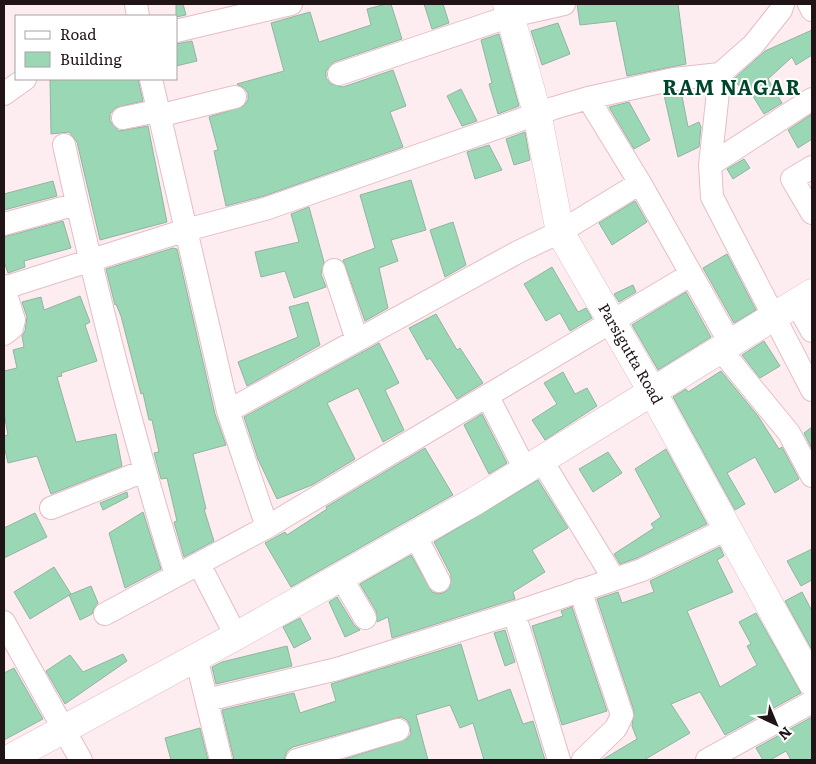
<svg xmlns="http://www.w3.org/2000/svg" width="816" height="764" viewBox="0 0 816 764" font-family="Literata,serif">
<rect width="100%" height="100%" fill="#feedf0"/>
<path fill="#9ad7b5" stroke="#92b4a1" d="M176 4H183L186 15 176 17Z
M386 4H391L402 39 334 62 326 71V78L331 84 343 87 393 70 406 106 390 112 403 147 264 196 226 206 214 151 218 150 209 117 244 106 248 100V93L244 88 237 84 284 71 271 23 310 12 319 42 371 25 367 9Z
M424 4H443L449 23 432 29Z
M577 4H678L686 64 627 76 616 21 580 25Z
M558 23 570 54 542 65 531 31Z
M812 30V55L796 65 792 57 768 79 782 103 764 114 751 93 747 96 734 79 765 51Z
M499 34 519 106 498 114 489 84 492 83 481 40Z
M192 41 197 61 176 66V44Z
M50 79H138L143 101 115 108 110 114V121L119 131 148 126 167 222 100 240 77 142 69 132 51 134Z
M461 89 477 121 462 126 447 96Z
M681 91 688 127 699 122 701 127 699 147 678 157 664 95Z
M629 102 650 140 634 149 609 107Z
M812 114V139L798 148 788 130Z
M525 132 530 160 514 165 506 139Z
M489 145 502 170 475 179 467 152Z
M744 159 750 168 733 179 727 169Z
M411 180 426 230 391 240 398 261 379 268 388 308 365 321 343 260 375 248 360 195Z
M53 181 57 196 4 210V194Z
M635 201 647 222 612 245 599 223Z
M309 207 324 262 321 274 326 287 294 298 285 271 261 277 255 252 299 242 291 214Z
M63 221 71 248 24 261 25 267 8 273 4 262V237Z
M453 222 466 265 445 277 430 230Z
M173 248 177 249 215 414 226 445 193 454 206 509H204L214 541 184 557 174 522 177 521 167 478 161 479 154 453 159 452 152 420H149L143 393 141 394 121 316 116 304 115 305 106 269Z
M727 254 756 310 734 323 703 268Z
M552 267 578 312 586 308 592 318 570 331 560 313 546 321 524 284Z
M633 285 636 292 619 302 614 294Z
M686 292 711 337 658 370 632 325Z
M80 296 90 322 85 325 97 361 61 373 62 376 57 377 76 442 116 434 122 466 51 494 37 456 8 463 4 446V436L8 435 4 413V371L17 368 13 350 24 347 22 336 25 331 27 317 22 302 41 297 44 310Z
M308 302 320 345 247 386 238 362 298 337 289 307Z
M436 314 457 350 460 348 483 383 457 399 430 358 427 360 409 328Z
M764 341 780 366 760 378 742 355Z
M379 343 399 383 385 390 404 430 383 442 358 388 327 403 355 459 312 485 277 499 258 459 244 417Z
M721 371 758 416 779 449 782 447 799 479 775 493 755 457 727 473 745 504 735 510 673 397 686 389 688 392Z
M563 372 575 394 587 388 597 406 545 440 532 420 557 404 544 383Z
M482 414 507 463 489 474 464 425Z
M812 427V449L804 433Z
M425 448 453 495 291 587 265 543 285 532 287 535 327 509 326 507Z
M666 449 707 524 637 558 620 564 614 554 654 528 651 524 661 517 635 469Z
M608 452 622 473 593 492 579 469Z
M538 480 568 528 532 550 545 572 513 592 515 599 392 638 388 617 377 622 376 611 360 584 411 555 432 592 439 594 445 592 450 588 451 575 434 542Z
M127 492 128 497 103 510 100 503Z
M143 512 161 569 125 588 109 533Z
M35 513 47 537 4 558V528Z
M720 547 724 556 717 560 733 592 687 611 720 687 757 665 747 646 751 644 739 622 756 613 801 693 725 735 700 692 671 704 690 733 644 760H602L637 739 632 726 634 711 597 599 618 592 622 603 654 592 650 581Z
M812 549V580L801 586 787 561Z
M54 567 71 594 30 619 14 592Z
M91 586 98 603 94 608 92 614 80 620 69 595Z
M802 592 812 611V650L785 601Z
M337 597 354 625 360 630 345 637 329 602Z
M572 607 607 711 562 725 532 626 563 616 561 611Z
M300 618 311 639 294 648 283 627Z
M505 630 515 662 505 666 494 633Z
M461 644 478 701 510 689 523 724 533 721 545 760H484L473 723 460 728 450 705 416 715 428 760H342L407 739 411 734 410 726 407 720 401 717 293 747 287 751 284 760H234L222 710 294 693 300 713 336 701 331 684Z
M287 646 292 666 216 684 212 667 222 662Z
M123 654 127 661 65 704 46 671 70 655 83 672Z
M14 668 43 719 4 740V673Z
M812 717V760H791L786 751 770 760H763L756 748Z
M200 728 208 760H171L165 738Z"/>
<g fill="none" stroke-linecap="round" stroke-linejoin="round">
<g stroke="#e4bdc5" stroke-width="24">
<path id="street" d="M136 4 138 16
M809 4 812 10
M176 31 291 4
M339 74 511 16 564 4
M720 74 710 165 712 197 812 390
M151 79 228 411 267 527
M4 94 25 79
M588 98 640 183 730 343
M158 116 235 97
M123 118 157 111
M64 145C96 290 132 434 176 575
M710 165 812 99
M812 167 792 179 812 213
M4 224 77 204
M334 270 357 340
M4 286V288L186 230 265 209 554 108 588 98 674 79 720 74 753 45 781 10 783 4
M796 303 812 331
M4 334 12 328 14 320 4 288
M720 349 789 433 812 476
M488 397 526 471
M228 411 518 252 560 232 640 183
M542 461 614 579
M51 508 144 471
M415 535 439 581
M199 564 236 636
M341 577 365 618
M580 590 622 715 616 728 583 760
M514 613 559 760
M105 614 267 527 690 275
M4 622 81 760
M196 657 221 760
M207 700 337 669 514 613 642 570 727 529
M297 760 398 730
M707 760 812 702"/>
</g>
<g stroke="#e4bdc5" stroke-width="29">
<g id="secondary">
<path id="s1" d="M507 4 537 113 560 232 653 393 812 682"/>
<path d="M7 760 236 636 475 501 812 293"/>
</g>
</g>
<use href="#street" stroke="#fff" stroke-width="22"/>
<use href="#secondary" stroke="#fff" stroke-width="28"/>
</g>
<g text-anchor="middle" stroke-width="4" stroke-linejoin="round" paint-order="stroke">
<g font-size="15" fill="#211417" stroke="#fff">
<text dy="5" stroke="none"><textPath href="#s1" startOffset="375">Parsigutta Road</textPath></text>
</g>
<g font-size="20" font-weight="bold" letter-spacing="1" fill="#00462b" stroke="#fff">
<text x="732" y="95">RAM NAGAR</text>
</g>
</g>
<rect width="816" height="764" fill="none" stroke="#211417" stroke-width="10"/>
<rect x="15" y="15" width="162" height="65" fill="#ffffff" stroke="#a6a1a2"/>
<rect x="25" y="31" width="25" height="8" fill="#ffffff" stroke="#a6a1a2"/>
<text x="60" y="40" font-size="15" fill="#211417">Road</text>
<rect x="25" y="52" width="25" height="15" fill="#9ad7b5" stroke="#a6a1a2"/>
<text x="60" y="65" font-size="15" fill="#211417">Building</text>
<g transform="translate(776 724) rotate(136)" stroke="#ffffff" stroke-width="4" paint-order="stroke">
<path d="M0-4L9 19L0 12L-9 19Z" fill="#211417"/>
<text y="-8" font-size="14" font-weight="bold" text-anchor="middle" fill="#211417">N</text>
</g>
</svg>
